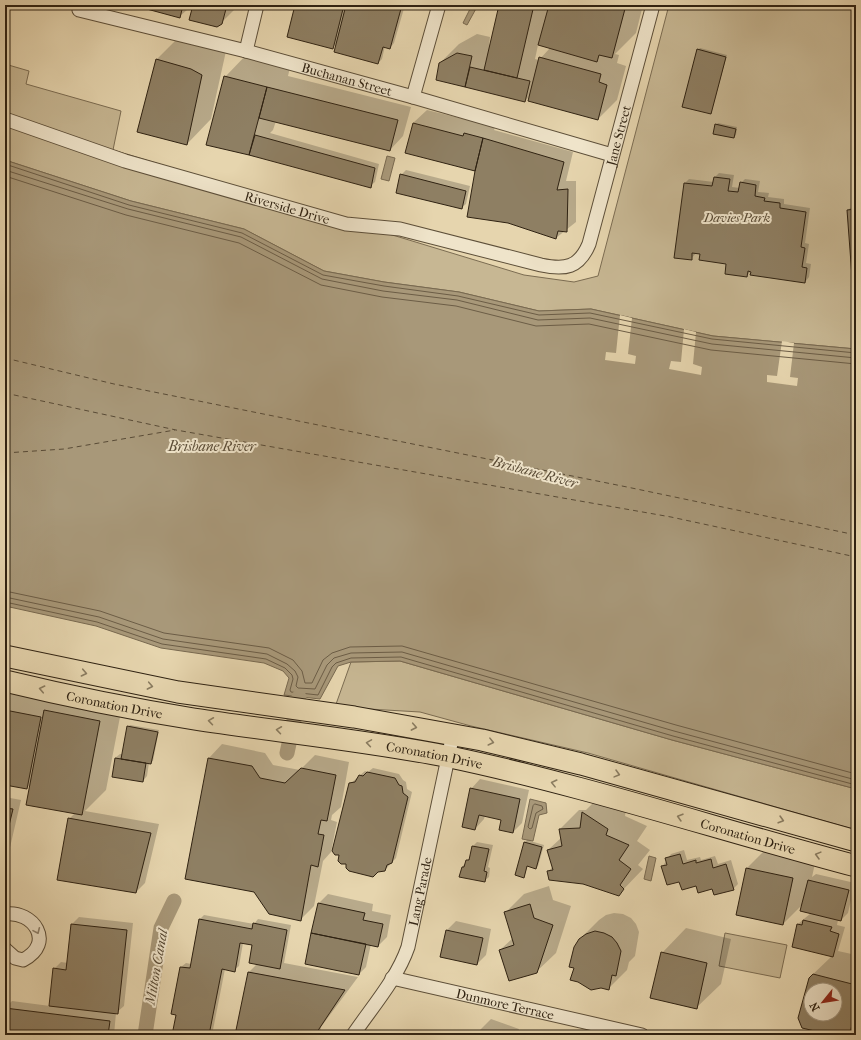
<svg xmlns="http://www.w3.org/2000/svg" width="861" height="1040" viewBox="0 0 861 1040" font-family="'IM FELL French Canon',serif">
<rect width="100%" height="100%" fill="#e6d5ae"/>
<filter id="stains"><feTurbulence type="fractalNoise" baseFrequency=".005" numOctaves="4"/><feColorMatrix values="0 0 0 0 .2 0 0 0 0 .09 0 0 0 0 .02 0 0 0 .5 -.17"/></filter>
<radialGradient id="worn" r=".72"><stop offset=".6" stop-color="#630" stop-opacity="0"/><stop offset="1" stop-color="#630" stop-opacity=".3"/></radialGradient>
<path fill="#c7b793" stroke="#7b6c52" d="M669 5H856V349L713 336 591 309 539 311 459 292 384 282 324 271 244 229 131 201 5 160V64L29 71 26 84 121 111 113 150 524 275 574 282 598 276Z
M400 661 672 740 856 789V830L588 753 471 726 420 712 335 707 351 662Z
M725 933 787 945 780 978 719 966Z"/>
<path fill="#a89879" stroke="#786950" d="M472 5H478L467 25 463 23Z
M387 156 395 158 389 181 381 179Z
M5 160 131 201 244 229 324 271 384 282 459 292 539 311 591 309 713 336 856 349V789L672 740 400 661 351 662 338 666 320 699 284 695 289 678 283 671 264 663 161 648 96 626 5 606Z
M530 799 546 803 547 813 539 815 533 841 522 839Z
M649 856 656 858 651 881 644 879Z"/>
<path fill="#e6d5ae" d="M620 315 632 318 628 354 636 356 635 364 605 360 606 352 616 353Z
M684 329 696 332 693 364 702 367 701 375 669 369 671 361 681 362Z
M782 341 794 343 790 377 798 378 797 386 767 382V375L777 376Z"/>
<path fill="#0003" fill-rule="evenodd" d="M136 5H188L187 10 180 16Z
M194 5H239L221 23Z
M296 5H405L394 43 390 48 385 46 382 59 378 63 337 43 332 48Z
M500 5H548L547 8 549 9 550 5H643L636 33 615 54 619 55 617 63 626 66 617 100 598 119 530 96 525 101 437 79 440 63 459 44 477 34 490 37 489 46H490ZM538 45 550 48 539 60 535 59Z
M181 35 226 51 211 119 187 144 138 131 157 59Z
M700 48 727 55 711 113 698 50Z
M249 52 291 63 288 76 411 107 403 136 390 150 276 121 273 130 270 133 379 164 375 182 370 186 207 144 225 77Z
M427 110 476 122 478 120 496 125 494 130 573 152 566 181H576V222L556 238 476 170 413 123Z
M718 123 737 127 736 135 734 137 716 125Z
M406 170 470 186 466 204 461 208 401 175Z
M719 173 734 175 732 187 740 188 741 183 745 179 760 181 758 192 769 193 768 197 784 199V204L810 208 805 243 809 244 806 263 811 264 809 277 805 282 752 270 746 276 727 263 701 254 696 253 691 259 675 257 685 183 689 179 714 182 715 177Z
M853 206H856V276L848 210Z
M5 688 124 696 106 790 85 811 159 824 145 883 136 892 69 819 75 813 31 784 27 788 5 784Z
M130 725 159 730 153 761 149 763 147 776 143 781 113 776 115 758 120 754H123L128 727Z
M222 744 265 753 273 765 300 770 315 755 349 762 341 807 332 815 331 820 337 822 331 852 323 861 314 906 300 920 254 891 186 878 209 758Z
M373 768 399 774 403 780 406 782 407 789 412 792 396 858 385 870 350 784 365 771 368 772Z
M480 779 529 790 522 823 513 832 503 819 485 815 484 819 475 829 471 789Z
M602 794 626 810 625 816 647 826 637 841 650 850 638 865 643 869 618 895 548 872 553 866 548 850 561 838 560 829 579 810H586Z
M5 797 21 800 5 869Z
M527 840 544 845 538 866 536 868 528 865 524 877 525 842Z
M477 842 493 845 488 867 490 868 489 877 484 881 462 867 471 856 473 846Z
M771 844 817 854 812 877 816 874 855 883 848 913 841 920H838L837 925 845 927 838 951 856 955V1025L844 1035H836L803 1027 809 978 832 956 798 924 811 913 803 904 783 924 737 914 747 868ZM811 990H835V1014H811Z
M684 850 687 860 700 857 701 860 715 856 718 864 731 860 738 884 733 889 713 888 680 880 662 867 671 854Z
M549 886 553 900 571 906 556 953 536 972 500 950 513 938 505 913 524 894Z
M328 894 373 904 372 911 391 915 387 937 378 946 371 944 366 967 359 974 306 963 319 903Z
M614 913 623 914 631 918 636 924 639 932 635 956 629 962 627 970 608 989 575 967 579 940 599 920 606 915Z
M204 915 254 924 258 919 291 925 284 963 358 977 321 1027 320 1035H236L249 972 258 963 253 945 243 943 239 966 234 970 225 969 212 1035H173L177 1014 172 1013 181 967 186 963 191 964 200 919Z
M79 917 133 923 124 1006 116 1013 114 1035H5V1008L12 1001 50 1006 54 969 61 962 68 963 72 924Z
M456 921 491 929 486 955 477 964 447 930Z
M686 928 731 939 721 984 696 1008 662 953Z
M491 1019 519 1029 517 1035H475Z"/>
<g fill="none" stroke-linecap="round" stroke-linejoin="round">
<path stroke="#6c5d46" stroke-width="1" d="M5 164 129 205 242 233 323 275 384 286 458 296 539 315 590 313 712 339 856 353
M5 170 128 209 241 237 322 279 383 291 457 300 538 320 590 318 712 344 856 358
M5 176 126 215 239 243 321 285 382 297 456 306 536 326 589 324 711 350 856 364
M5 591 100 611 164 633 269 648 293 660 302 671 305 683H312L323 660 332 653 350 647 402 646 676 725 856 774
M5 597 99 617 163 639 267 654 287 664 295 671 298 677 296 686 298 688 315 689 327 665 334 658 351 653 402 652 674 731 856 780
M5 602 97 622 162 644 266 659 285 668 292 675 293 679 290 690 291 692 318 695 332 667 336 663 351 658 401 657 673 736 856 785
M535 804 542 806 543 809 536 813 532 828 530 829 528 827 533 806Z"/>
<path stroke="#a89879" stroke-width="15" d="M287 753 299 697
M145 1035 161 928 174 901"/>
<path stroke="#594b36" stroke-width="1" stroke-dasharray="5 4" stroke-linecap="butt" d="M5 358 114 384 627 487 856 535
M5 393 176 430 671 517 856 557
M5 453 64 449 175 430"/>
</g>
<path fill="#8e7f63" stroke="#2f2212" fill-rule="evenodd" d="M132 5H183L180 18Z
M193 5H227L222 24 217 27 189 20Z
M295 5H344L333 49 287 37Z
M346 5H402L390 49 383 47 378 64 334 52Z
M499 5H534L517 78 484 70Z
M549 5H626L612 58 599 55 597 62 538 45Z
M697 49 726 57 711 114 682 107Z
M457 53 472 56 465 87 436 80 439 63Z
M539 57 601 74 599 82 607 85 598 120 528 101Z
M156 59 191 69 202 75 187 145 137 132Z
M470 67 530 81 525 102 465 87Z
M224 76 267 87 249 155 206 145Z
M267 87 398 120 390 151 259 118Z
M413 123 463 136 464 133 483 138 475 171 405 153Z
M715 124 736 129 734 138 713 134Z
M255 135 375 168 371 188 249 155Z
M483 138 564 162 557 190 568 189 567 232 558 231 556 239 508 223 467 217 475 171Z
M400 174 466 191 462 209 396 193Z
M714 177 730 179 728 191 738 192 740 182 756 185 755 196 765 198 764 201 780 203V208L806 212 801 247 805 248 802 267 807 268 805 283 750 275 751 272 748 271 747 277 725 274 726 264 699 260 700 254 692 253V260L674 258 684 183 712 186Z
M856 209V277H852L847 210Z
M5 710 41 717 27 789 5 785Z
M44 710 100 721 82 815 26 805Z
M127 726 158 732 151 764 121 759Z
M115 758 146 763 143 782 112 777Z
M208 758 252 766 260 778 285 783 301 768 336 775 327 821 321 820 318 834 324 835 318 867 311 865 301 921 269 914 254 892 185 879Z
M367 772 395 778 399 785 402 786 403 793 408 797 392 863 387 865 385 871 378 872 373 877 349 871 346 868V864H341L338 861 339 855H335L332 851 349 783 355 782 359 775 363 776Z
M470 788 520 799 513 833 499 830 501 820 479 815 475 830 462 827Z
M5 808 13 809 5 842Z
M582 812 608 829 606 835 629 845 619 860 631 869 620 885 624 889 619 896 583 884 549 880 547 871 553 870 547 850 562 846 559 829 580 828Z
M68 818 151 833 136 893 57 880Z
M524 842 542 847 536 869 527 866 524 878 515 875Z
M472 846 489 849 484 871 487 872 485 882 459 877 462 867H464L466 860H469Z
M680 854 683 864 696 860V863L711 859 713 868 726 864 734 890 714 895 712 889 698 893 696 886 682 890 679 882 667 885 661 866 667 865 665 858Z
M746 868 793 878 783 925 736 915Z
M808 880 849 890 841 921 800 911Z
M318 903 365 913 363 920 383 924 378 947 311 933Z
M530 904 534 918 553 925 537 973 509 981 499 950 514 945 504 912Z
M199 919 252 929 253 923 287 930 280 969 249 963 252 945 240 943 235 972 222 969 209 1035H172L176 1015 171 1014 180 967 190 968Z
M803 920 832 927 830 931 839 934 833 957 792 947 797 924 802 925Z
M71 924 127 930 118 1014 49 1006 53 968 66 970Z
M446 930 483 938 477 965 440 957Z
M595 931 604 933 612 937 617 943 621 951 616 976 612 975 609 990 601 988 591 990 578 982 570 980 574 968 569 967 574 947 579 939 586 934Z
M311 933 366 944 359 975 305 964Z
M661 952 707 963 697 1009 650 998Z
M248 972 345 990 315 1035H235Z
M813 974 856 985V1008L850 1033 846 1035H832L802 1028 798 1018 809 978ZM811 990H835V1014H811Z
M5 1008 110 1021 108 1035H5Z"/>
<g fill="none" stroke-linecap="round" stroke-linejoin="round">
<g stroke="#5d4f39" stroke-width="15">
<g id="minor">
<path id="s1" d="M81 5 79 10 246 51 413 97 612 155"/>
<path d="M246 51 257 5"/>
<path d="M413 97 439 5"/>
<path id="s2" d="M5 119 125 161 346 224 400 229 541 265C565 270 579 268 589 244L653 5"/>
<path d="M5 914C33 910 56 943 23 960L15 958 5 949"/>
<path id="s3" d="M392 978 642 1035"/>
<path id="s4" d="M353 1035C372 1007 397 979 408 947L453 734"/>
</g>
</g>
<g stroke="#2f2212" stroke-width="23">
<g id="trunk">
<path d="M5 656 178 692 354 717 482 740 581 764 856 841"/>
<path id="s5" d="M5 681C67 696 131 709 194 719 279 732 365 740 450 757 587 786 720 830 856 866"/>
</g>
</g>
<use href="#minor" stroke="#efe4ca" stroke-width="13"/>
<use href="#trunk" stroke="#e6d5ae" stroke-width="21"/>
</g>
<defs><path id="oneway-chevron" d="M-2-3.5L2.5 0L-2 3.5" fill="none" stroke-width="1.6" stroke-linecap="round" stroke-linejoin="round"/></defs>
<g stroke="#8a7c60">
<use href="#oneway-chevron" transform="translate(84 673) rotate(12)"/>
<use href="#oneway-chevron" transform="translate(150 686) rotate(11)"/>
<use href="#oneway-chevron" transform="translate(42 689) rotate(-168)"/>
<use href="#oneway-chevron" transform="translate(211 721) rotate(-172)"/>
<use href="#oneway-chevron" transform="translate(414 727) rotate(11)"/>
<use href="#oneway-chevron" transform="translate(279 730) rotate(-172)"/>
<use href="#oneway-chevron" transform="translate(491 742) rotate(14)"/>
<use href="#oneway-chevron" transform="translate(369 743) rotate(-171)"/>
<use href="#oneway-chevron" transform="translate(617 774) rotate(15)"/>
<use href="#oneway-chevron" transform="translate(554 783) rotate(-166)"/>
<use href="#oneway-chevron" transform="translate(680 817) rotate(-164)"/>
<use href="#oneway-chevron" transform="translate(781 820) rotate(16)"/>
<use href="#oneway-chevron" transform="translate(818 855) rotate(-165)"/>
</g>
<use stroke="#8f836e" href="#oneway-chevron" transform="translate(37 931) rotate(66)"/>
<g text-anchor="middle" stroke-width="4" stroke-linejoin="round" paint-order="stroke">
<g font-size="13" fill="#2f2212" stroke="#efe4ca">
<text dy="5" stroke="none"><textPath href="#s1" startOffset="282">Buchanan Street</textPath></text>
<text dy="5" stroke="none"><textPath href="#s2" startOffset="728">Jane Street</textPath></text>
<text dy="5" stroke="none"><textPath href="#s2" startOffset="296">Riverside Drive</textPath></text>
<text dy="5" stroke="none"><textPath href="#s5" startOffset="112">Coronation Drive</textPath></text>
<text dy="5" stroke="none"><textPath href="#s5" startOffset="436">Coronation Drive</textPath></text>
<text dy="5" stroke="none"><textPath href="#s5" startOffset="760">Coronation Drive</textPath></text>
<text dy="5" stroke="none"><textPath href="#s4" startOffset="161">Lang Parade</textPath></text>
<text dy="5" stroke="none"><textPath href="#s3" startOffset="116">Dunmore Terrace</textPath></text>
</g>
<g font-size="13" font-style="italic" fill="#554732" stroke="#efe4ca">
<text x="737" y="222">Davies Park</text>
</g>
<g font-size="14" font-style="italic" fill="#594b36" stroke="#efe4ca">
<text x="212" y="451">Brisbane River</text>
<text transform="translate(535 472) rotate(15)" y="5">Brisbane River</text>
<text transform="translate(156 967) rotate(-80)" y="5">Milton Canal</text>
</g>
</g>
<rect width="861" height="1040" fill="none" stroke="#e6d5ae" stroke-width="20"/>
<rect x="6" y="6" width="849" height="1028" fill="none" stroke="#2f2212" stroke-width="2"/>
<rect x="10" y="10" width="841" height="1020" fill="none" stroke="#2f2212"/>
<g transform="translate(823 1002) rotate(240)"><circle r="19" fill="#efe4ca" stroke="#a29680"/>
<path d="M0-3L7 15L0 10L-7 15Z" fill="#8f2418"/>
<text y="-6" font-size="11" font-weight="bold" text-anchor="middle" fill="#2f2212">N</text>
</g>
<rect width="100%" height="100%" filter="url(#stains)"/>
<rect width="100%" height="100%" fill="url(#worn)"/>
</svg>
